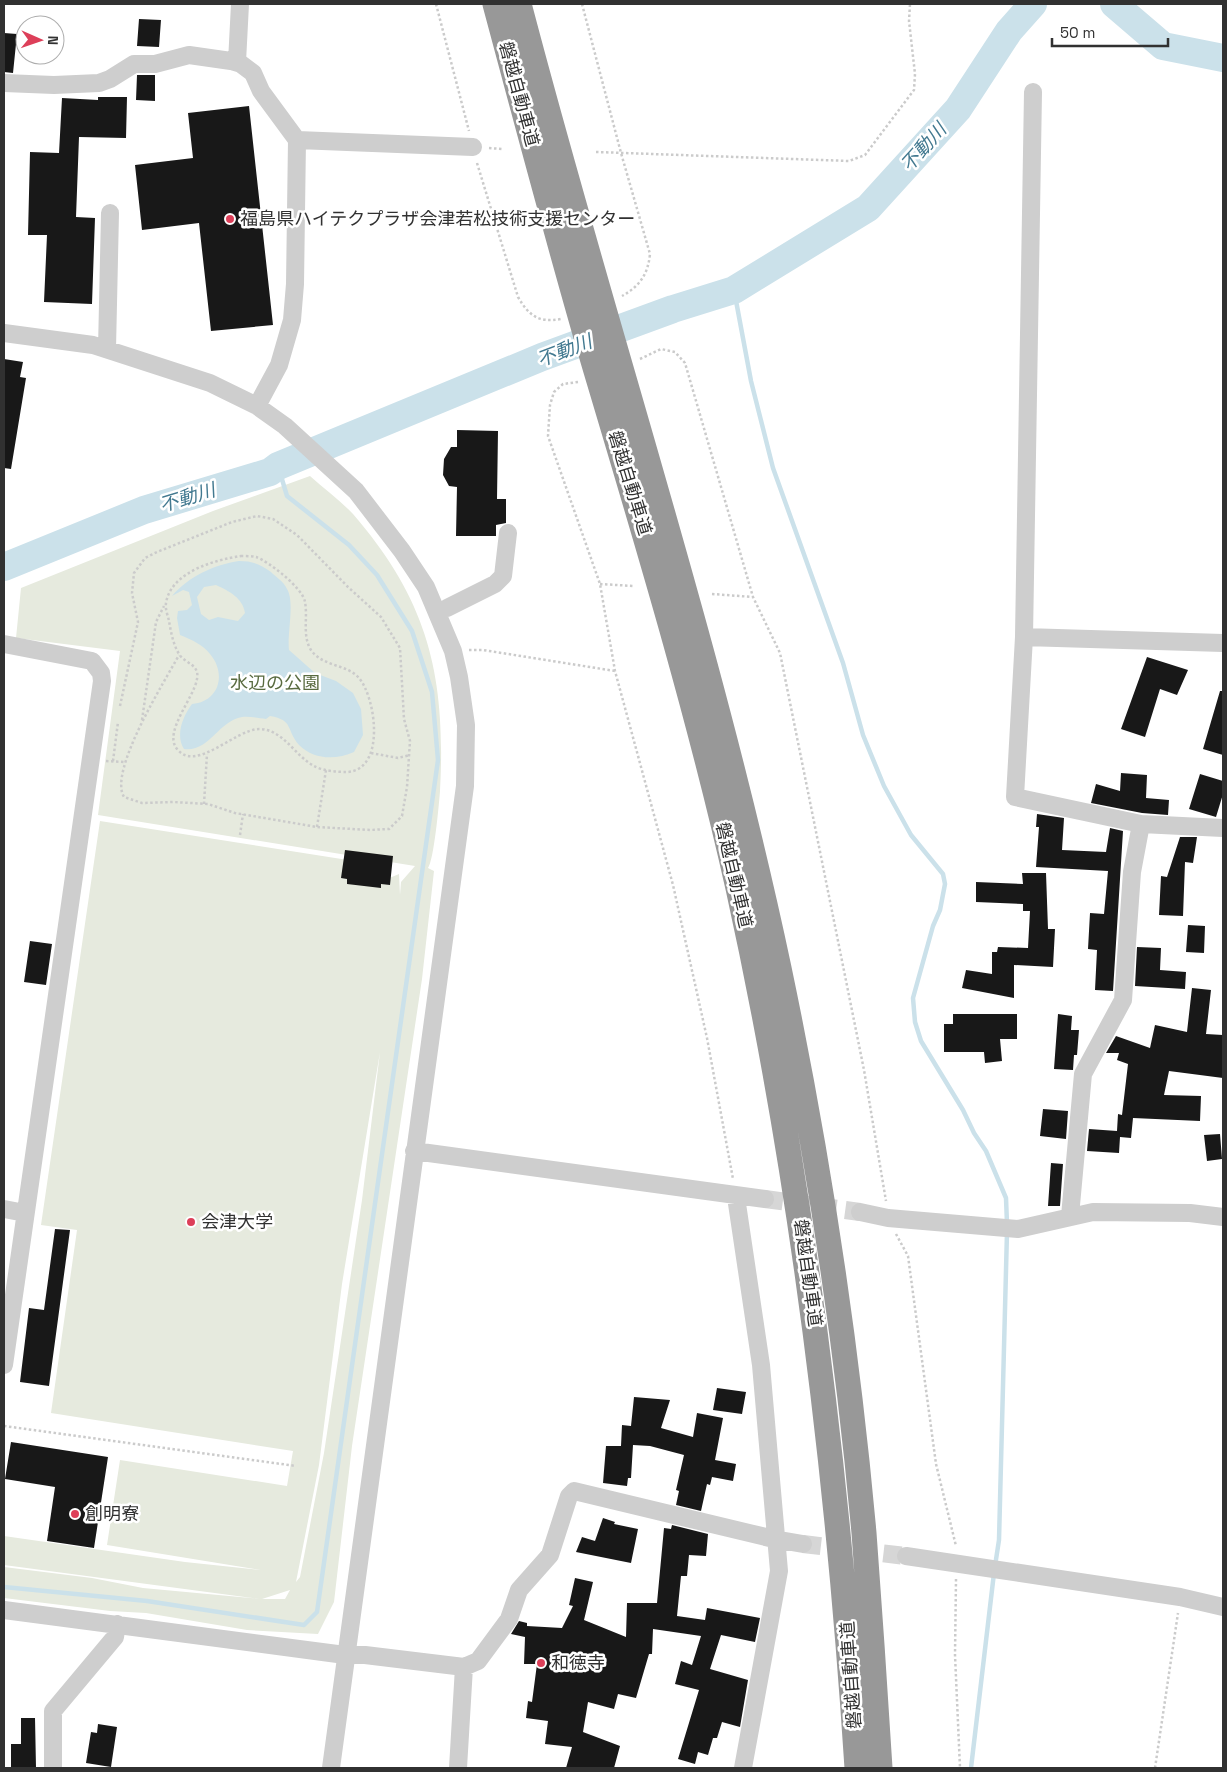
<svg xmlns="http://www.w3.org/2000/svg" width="1227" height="1772" viewBox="0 0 1227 1772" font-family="'Space Grotesk','Noto Sans JP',sans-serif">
<rect width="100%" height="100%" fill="#fff"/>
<path fill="#e6eade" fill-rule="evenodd" d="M310 476C324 489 340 500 353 514 429 602 446 677 440 791 439 804 434 860 428 868L434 871 422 979 352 1446 334 1602 318 1634 247 1630 146 1613 110 1611 4 1598V1567L92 1578 143 1588 260 1599 4 1565V1536L185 1562 261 1570 107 1545 120 1460 287 1486 293 1451 51 1413 77 1230 41 1225 100 821 386 866 384 885 387 879 399 874 400 895 401 882 415 866 98 815 120 651 16 638 21 588 213 511ZM380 1052 362 1200 324 1453 300 1577 296 1582 319 1465 342 1284ZM290 1590 285 1599H262Z"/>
<path fill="#cbe1ea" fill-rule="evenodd" d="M239 561C252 561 260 564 271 572 276 577 284 582 287 589 295 602 287 633 289 650L315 673 336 681 353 693 361 709 363 735 354 752C336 760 314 760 299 745 286 730 294 720 270 716L266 719C259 718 249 716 242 717 218 721 210 752 184 749 175 735 183 716 192 704 219 702 227 674 210 654 202 644 192 640 180 635L177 618 178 611 187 610 192 605 189 592 183 590 172 596C189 576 214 565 239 561ZM216 585C229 591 243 598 245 613L238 621 218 617 209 620 201 614 197 597 204 587Z"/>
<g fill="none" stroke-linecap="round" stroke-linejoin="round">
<path stroke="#cbe1ea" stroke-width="4.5" d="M734 290 751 381 773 468 843 663 863 735 884 786 911 835 943 874 945 884 940 910 933 926 913 998 915 1022 921 1041 963 1110 974 1133 986 1151 1006 1198 1007 1224
M995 1566 999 1540 1007 1232
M4 1587 147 1601 304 1625 317 1612 438 760 432 692 412 631 377 575 349 545 287 496 278 466
M971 1768 994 1573"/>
<path stroke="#cbe1ea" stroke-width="28" d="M1114 4 1163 46 1223 58
M4 567 144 510 270 472 278 466 542 357 673 309 734 290 868 208 958 109 1009 31 1033 4"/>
</g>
<path fill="#181818" d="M139 19 161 20 159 47 137 46Z
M4 33 17 34 13 73 4 72Z
M137 75H155V101L136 100Z
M98 97H127L126 138 79 137 76 217 95 218 92 304 44 302 47 235H28L30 152 59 153 62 98 98 100Z
M249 106 273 325 211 331 199 223 142 230 135 165 193 158 188 113Z
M4 359 23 362 20 377 26 378 11 469 4 468Z
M457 430 498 431 497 499H506V523L496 525V536H456L457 487 449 486 443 475 444 459 451 447H457Z
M1147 657 1188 670 1177 695 1160 689 1145 737 1121 729Z
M1220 691H1223V755L1203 749Z
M1121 773 1147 775 1146 798 1169 800 1168 815 1142 813 1091 803 1096 784 1120 791Z
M1200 774 1223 781V794L1216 817 1189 809Z
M1037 814 1064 818 1062 850 1106 852 1110 828 1123 831 1113 991 1095 990 1097 950 1088 949 1090 913 1104 914 1108 871 1036 867 1039 827H1036Z
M1180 837H1197L1193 863 1185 862 1183 916 1159 915 1161 876 1167 877Z
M345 850 393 856 390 885 381 884V888L347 884V879L341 878Z
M1022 873H1046L1048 929H1055L1053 967 1014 965V998L962 988 966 970 992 974V952H997L998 947 1028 948 1030 911H1023V904L976 902V882L1023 884Z
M1188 925 1205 926 1204 953 1186 952Z
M30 941 52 944 46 985 24 982Z
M1137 947 1161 948 1160 970 1186 972 1185 989 1135 986Z
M1192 988 1211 990 1206 1034 1223 1035V1078L1169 1071 1164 1095 1201 1096 1200 1121 1133 1118 1131 1138 1120 1137 1119 1153 1087 1151 1089 1129 1117 1131 1118 1114 1122 1115 1128 1064 1117 1060 1119 1053H1106L1116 1036 1150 1048 1155 1025 1187 1032Z
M953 1014H1017V1039H1000L1002 1061 985 1063 984 1052H944V1024H953Z
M1058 1014 1072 1016 1071 1030H1079L1077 1055H1074L1073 1070 1054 1069Z
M1043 1109 1068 1111 1066 1139 1040 1136Z
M1220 1134 1222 1159 1207 1161 1204 1135Z
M1051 1163 1063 1164 1060 1206H1048Z
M55 1229 70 1230 49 1386 20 1382 29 1308 44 1310Z
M717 1388 746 1392 742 1414 713 1410Z
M634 1397 670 1400 661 1428 693 1437 697 1413 723 1418 715 1460 736 1464 733 1481 712 1477 710 1485 707 1484 701 1511 676 1505 679 1491 676 1490 684 1455 650 1446 633 1445 631 1478H628L627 1486 603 1483 606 1446H621L622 1425 631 1426Z
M11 1442 108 1457 94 1548 47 1541 55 1487 5 1479Z
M603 1518 615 1522 614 1524 638 1529 631 1563 576 1552 582 1537 595 1541Z
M672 1525 708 1534 706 1556 689 1555 687 1576H681L677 1616 705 1620 707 1608 760 1618 755 1642 721 1635 710 1669 748 1680 740 1727 722 1722 717 1738H713L708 1755 698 1752 695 1764 678 1759 699 1690 675 1684 681 1661 692 1665 701 1636 653 1629 652 1654H649L636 1698 618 1694 614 1709 588 1702 583 1732 620 1746 614 1768H566L572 1747 545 1744 548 1721 526 1718 528 1701 532 1702 537 1664H524L525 1637 511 1634 519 1621 527 1623V1626L562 1628 573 1606 569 1605 575 1578 593 1582 584 1620 626 1637 627 1603H657L664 1528 671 1529Z
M21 1718H35L36 1768H11V1744H21Z
M98 1724 117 1727 111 1767 86 1763 91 1732 97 1733Z"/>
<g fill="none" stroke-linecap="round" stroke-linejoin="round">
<path stroke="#d6d6d6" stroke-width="18" stroke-dasharray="18 9" stroke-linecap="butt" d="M765 1199 860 1212
M803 1544 906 1556"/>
<path stroke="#cbcbcb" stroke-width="2.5" stroke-dasharray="2.5 2.5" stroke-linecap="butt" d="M436 4 469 131
M582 4 621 153 650 254C648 274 640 286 622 296
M489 148 502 149
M596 152 849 161 865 155 914 90 915 74 909 21 910 4
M477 163 518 297C529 316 539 323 561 319
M640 359 661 349 675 352 685 363 753 597 780 653 864 1070 886 1201
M578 382 563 384 554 392 550 405 548 436 600 584 615 671 673 885 707 1038 733 1179
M241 556C245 556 251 556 256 557 268 561 303 588 305 602 308 617 302 636 311 650 323 667 347 664 359 678 376 698 386 770 347 772 337 772 323 771 314 766 295 756 283 729 259 729 234 730 196 773 177 749 163 732 194 698 197 679 200 664 185 664 179 654 173 644 171 632 169 621 168 616 165 609 166 603 171 572 214 560 241 556Z
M600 584 633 586
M712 594 753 597
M469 650H483L615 671
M120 706 138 622 132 593 134 573 145 558 157 552 232 522 257 516 273 519 297 535 348 587 381 617 400 648 404 719 410 741 407 787 402 816 389 829 370 830 317 827 235 813 208 804 173 802 142 803 124 797C108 771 165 681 179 655
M142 720 156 622 164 606
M371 753 398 758 410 755
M106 761 124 762
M113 761 118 722
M204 804 207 754
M317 827 326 770
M240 835 243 814
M896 1234 908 1256 936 1464 956 1546
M4 1426 296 1466
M956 1579 955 1655 960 1768
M1155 1768 1178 1613"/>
<path stroke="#cecece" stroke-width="18" d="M237 62 240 4
M4 83 54 85 99 83 110 79 134 64H155L189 55 231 61 241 64 253 73 261 91 297 140 295 284 292 320 279 365 257 406
M1033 92 1024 637 1015 797 1141 824 1223 828
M297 140 473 147
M4 333 93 345 210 383 257 406 285 426 356 491 402 551 426 587 453 651 459 677 466 725 465 786 331 1768
M107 349 110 213
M447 608 495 584 503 576 508 533
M1024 637 1223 643
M4 644 92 661 101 673 102 681 4 1365
M414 1151 765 1199
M736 1197 761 1365 779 1571 743 1768
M4 1209 25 1213
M860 1212 888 1218 1018 1229 1093 1212 1190 1213 1223 1217
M1070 1216 1083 1074 1123 1000 1132 872 1141 824
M906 1556 1180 1597 1223 1607
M4 1610 345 1655H365L464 1667
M53 1768V1711L115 1637 117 1624
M458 1768 464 1667 478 1661 509 1619 519 1590 550 1555 569 1496 574 1491 774 1539 803 1544"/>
<path stroke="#989898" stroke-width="25" d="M495 4C528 127 560 249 596 371 647 542 699 714 738 888 802 1178 838 1472 857 1768
M519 4C603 326 710 642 779 968 818 1154 847 1343 864 1533 870 1611 875 1690 880 1768"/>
</g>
<g fill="#dd3f59" stroke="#fff" stroke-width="2">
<circle cx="230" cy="219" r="5"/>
<circle cx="191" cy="1222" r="5"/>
<circle cx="75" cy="1514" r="5"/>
<circle cx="541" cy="1663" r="5"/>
</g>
<g text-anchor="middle" stroke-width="5" stroke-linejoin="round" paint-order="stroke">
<g font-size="18" fill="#313131" stroke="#fff">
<text transform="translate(519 94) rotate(75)" y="6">磐越自動車道</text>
<text transform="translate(630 483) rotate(73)" y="6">磐越自動車道</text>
<text transform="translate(734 875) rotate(77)" y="6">磐越自動車道</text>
<text transform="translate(808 1273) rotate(82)" y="6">磐越自動車道</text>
<text transform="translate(851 1675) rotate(-94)" y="6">磐越自動車道</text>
</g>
<g font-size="18" fill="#313131" stroke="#fff" text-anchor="start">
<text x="240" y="225">福島県ハイテクプラザ会津若松技術支援センター</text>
<text x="201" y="1228">会津大学</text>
<text x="85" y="1520">創明寮</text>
<text x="551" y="1669">和徳寺</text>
</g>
<g font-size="18" fill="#596b40" stroke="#fff">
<text x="275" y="689">水辺の公園</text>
</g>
<g font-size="19" font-style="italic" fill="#427990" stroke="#fff">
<text transform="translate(923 147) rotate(-48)" y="7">不動川</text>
<text transform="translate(564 350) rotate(-21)" y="7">不動川</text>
<text transform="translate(187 497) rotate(-17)" y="7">不動川</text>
</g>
</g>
<rect width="1227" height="1772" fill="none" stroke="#313131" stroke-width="10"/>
<g transform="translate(40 40) rotate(92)"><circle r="24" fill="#ffffff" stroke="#adadad"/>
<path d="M0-4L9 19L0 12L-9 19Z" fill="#dd3f59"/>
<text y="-8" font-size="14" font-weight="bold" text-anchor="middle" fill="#313131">N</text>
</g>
<path d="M1052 38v8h116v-8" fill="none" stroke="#313131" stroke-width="2.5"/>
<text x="1060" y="38" font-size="15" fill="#313131" stroke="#ffffff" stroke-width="4" paint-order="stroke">50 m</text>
</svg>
